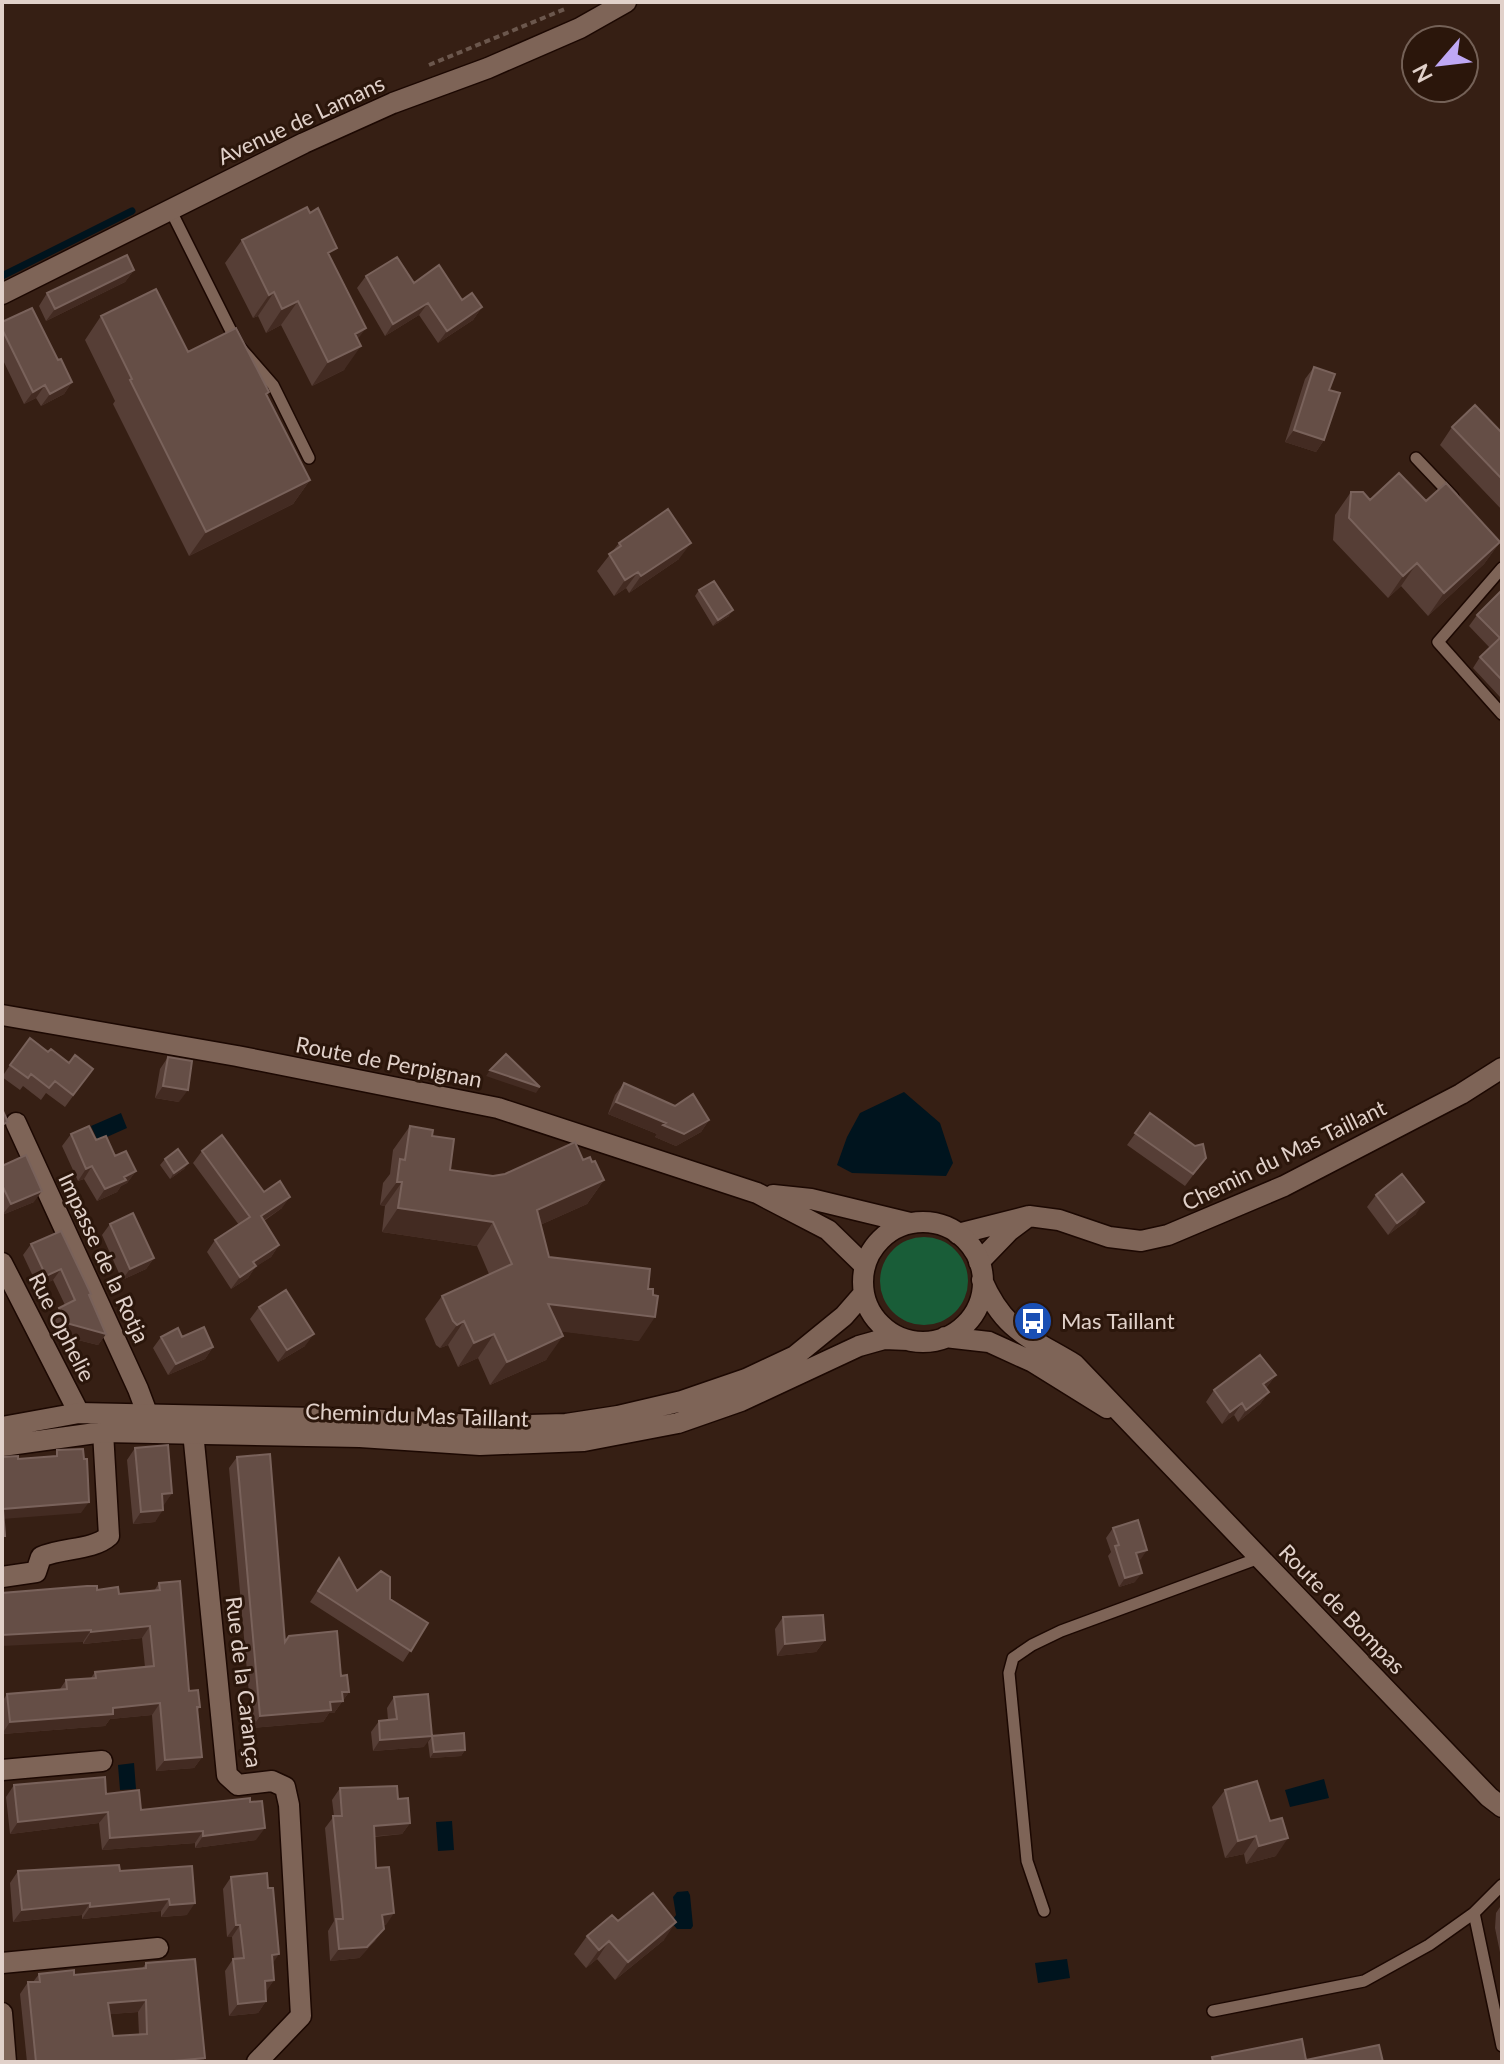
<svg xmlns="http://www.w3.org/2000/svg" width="1504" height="2064" viewBox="0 0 1504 2064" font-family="Lato,sans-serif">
<rect width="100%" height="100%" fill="#361f14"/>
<path fill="#195d38" d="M880 1281a44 44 0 1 1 88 0a44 44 0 1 1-88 0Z"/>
<path fill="#00141e" d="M904 1092 940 1123 953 1163 946 1176 852 1173 837 1165 847 1137 860 1113Z
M121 1113 127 1128 98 1141 91 1126Z
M134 1763 136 1789 120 1790 118 1765Z
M1324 1779 1329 1798 1290 1807 1285 1790Z
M452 1821 454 1850 438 1851 436 1822Z
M688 1891 690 1895 693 1926 691 1929H677L671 1922 676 1915 673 1897 677 1892Z
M1067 1959 1070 1978 1038 1983 1035 1963Z"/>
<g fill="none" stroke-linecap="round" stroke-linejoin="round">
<path stroke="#00141e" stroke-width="7" d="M2 276 132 211"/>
<g stroke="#1c0802" stroke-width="14">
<path id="lane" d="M170 209 238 345 273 385 309 458
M1416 458 1453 497
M1502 568 1438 642 1502 714
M1044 1911 1027 1861 1009 1673 1013 1658 1032 1645 1061 1631 1259 1558
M1474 1913 1502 2046
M1213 2011 1364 1981 1429 1945 1474 1913 1502 1885"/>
</g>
<g stroke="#1c0802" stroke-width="23">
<path id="street" d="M16 1123 138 1389 147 1413
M1029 1216 1059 1220 1109 1237 1141 1241 1168 1235 1284 1186 1461 1094 1502 1068
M958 1234 1029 1216 1009 1231 979 1262
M2 1263 79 1413
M193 1432 227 1775 238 1785 272 1781 285 1787 289 1805 301 2016 257 2062
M2 1577 36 1572 41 1557C62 1547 92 1551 109 1536L103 1432
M2 1770 102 1761
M2 1963 158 1948
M2 2013 6 2062"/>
</g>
<g stroke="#1c0802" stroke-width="23">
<path id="secondary" d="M2 294 304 143 393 103 488 68 580 28 626 2
M2 1015 237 1056 498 1108 757 1193 828 1230 865 1266
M773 1195 811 1199 910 1223
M863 1282a60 60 0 1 1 120 0a60 60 0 1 1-120 0Z
M982 1280C1004 1331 1029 1337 1074 1364L1489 1797 1502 1807
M945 1337 989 1342 1033 1362 1107 1408
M2 1427 79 1413 368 1419 492 1426 566 1424 618 1416 682 1401 746 1379 795 1356 844 1316 864 1293
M2 1446 103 1432 360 1437 480 1445 584 1441 678 1423 741 1401 859 1346 884 1339 908 1340"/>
</g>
<path stroke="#6b574d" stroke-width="4" stroke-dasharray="6 4" stroke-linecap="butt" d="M429 65 565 9"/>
<use href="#lane" stroke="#7e6457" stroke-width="11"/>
<use href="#street" stroke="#7e6457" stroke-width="20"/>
<use href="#secondary" stroke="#7e6457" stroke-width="20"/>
</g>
<path fill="#563e36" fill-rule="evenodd" d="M242 240 331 258 358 340 344 370 312 386 281 325 266 333 258 316 253 318 225 263Z
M134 270 125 282 46 321 39 306 47 293Z
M366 276 414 283 482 307 473 320 438 343 419 315 385 336 357 288Z
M101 316 188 352 269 392 267 395 310 480 293 504 189 556 113 404 115 401 85 340Z
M2 322 58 360 72 382 64 394 41 406 36 398 24 404 2 358Z
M1314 367 1324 440 1316 452 1285 442 1305 379Z
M1452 427 1502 433V510L1440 445Z
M1351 492 1370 500 1426 501 1500 542 1484 564 1428 616 1401 586 1388 598 1333 540 1335 515Z
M619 543 679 559 629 593 626 588 614 596 597 571Z
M699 590 729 616 713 626 695 596Z
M1502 592V695L1500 697 1473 668 1480 657 1490 648 1469 626 1477 615Z
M48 1052 69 1063 93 1069 65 1107 46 1093 41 1100 23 1086 20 1090 2 1077 10 1065Z
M168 1057 179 1102 155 1098 160 1069Z
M624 1083 675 1106 709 1120 701 1132 676 1146 655 1137 657 1134 608 1114 615 1095Z
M1150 1113 1206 1158 1185 1186 1127 1145Z
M410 1126 432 1136 450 1170 493 1176 583 1160 604 1180 587 1204 540 1225 549 1257 639 1341 561 1331 546 1360 490 1385 478 1358 458 1367 448 1345 440 1348 436 1345 425 1319 442 1296 489 1274 477 1246 382 1232 385 1206 380 1205 383 1183 390 1174 393 1150Z
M71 1134 96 1140 136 1171 127 1183 121 1186 117 1192 97 1201 84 1179 78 1181 62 1146Z
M202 1151 264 1192 282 1208 264 1221 279 1245 271 1257 256 1266 248 1278 231 1289 207 1252 215 1240 239 1225 193 1163Z
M165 1159 188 1163 184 1169 170 1179 160 1165Z
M2 1166 34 1202 2 1215Z
M1376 1195 1416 1214 1388 1235 1367 1207Z
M110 1224 154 1258 146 1269 122 1280 102 1235Z
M61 1231 106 1334 98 1345 58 1335 51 1319 59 1308 65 1305 53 1280 38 1287 23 1255 31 1244Z
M259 1307 305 1346 278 1362 250 1319Z
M161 1337H182L213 1347 205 1359 168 1375 153 1348Z
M1276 1375 1266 1388 1269 1392 1260 1404 1238 1422 1234 1415 1222 1424 1206 1402 1214 1390Z
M135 1448 172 1493 163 1505 155 1522 133 1524 127 1460Z
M237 1457 285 1642 341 1676 349 1692 334 1713H329L323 1722 252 1728 229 1468Z
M1113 1528 1141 1559 1138 1560 1135 1582 1119 1587 1108 1556 1111 1552 1106 1538Z
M339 1558 357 1591 390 1599 428 1623 403 1662 310 1602Z
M159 1583 189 1691 200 1707 197 1711 202 1757 194 1768 156 1771 152 1715 110 1719 105 1726 2 1734V1702L7 1694 60 1689 66 1680 91 1678 95 1672 145 1667 142 1638 83 1644V1642L97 1590 119 1594 154 1591Z
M783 1617 825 1640 816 1652 777 1656 775 1629Z
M394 1697 424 1747 373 1751 371 1732 379 1721 388 1720 387 1708Z
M432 1736 465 1750 461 1756 430 1758 428 1742Z
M14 1785 106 1794 141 1810 256 1840 195 1848V1843L102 1850 99 1823 10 1834 6 1797Z
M340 1788 398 1799 410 1823 402 1834 374 1837 376 1868 386 1925H383L375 1941 359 1958 330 1961 328 1931 334 1921 325 1828 334 1816 332 1800Z
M1225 1790 1276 1856 1246 1864 1244 1854 1225 1858 1212 1807Z
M192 1866 187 1915 161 1917V1911L82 1919V1915L13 1922 10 1883 18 1871H120Z
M231 1877 273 1964 274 1980 265 1992 266 2001 258 2013 229 2016 225 1971 233 1959H234L232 1937H227L223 1889Z
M1502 1904V1962L1495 1928 1496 1913Z
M618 1921 664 1940 615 1980 597 1959 586 1968 574 1954 587 1936Z
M146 1963 205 2058 202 2062H27L20 1994 28 1982H33L39 1974 74 1975 142 1969ZM138 2012 139 2035 113 2036 110 2014Z"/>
<path fill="#432b22" d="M134 270 125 282 46 321 55 309Z
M274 292 258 316 253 318 269 295Z
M298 301 281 325 266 333 282 309Z
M428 303 419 315 385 336 393 324Z
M482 307 473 320 438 343 447 331Z
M366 328 349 351 355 334Z
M361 346 344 370 312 386 328 362Z
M72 382 64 394 41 406 50 394Z
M45 385 36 398 24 404 33 392Z
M1294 430 1324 440 1316 452 1285 442Z
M310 480 293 504 189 556 206 532Z
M1500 542 1484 564 1428 616 1444 593Z
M691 543 679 559 629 593 641 576Z
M1417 563 1401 586 1388 598 1403 576Z
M638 572 626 588 614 596 625 580Z
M733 610 729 616 713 626 718 620Z
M490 1070 540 1087 536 1093 486 1076Z
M163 1086 188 1090 179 1102 155 1098Z
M616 1102 709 1120 701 1132 676 1146 655 1137 657 1134 608 1114Z
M188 1163 184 1169 170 1179 174 1173Z
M92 1166 84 1179 78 1181 86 1169Z
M136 1171 127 1183 121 1186 117 1192 97 1201 105 1189 124 1177Z
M604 1180 587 1204 520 1234 537 1210Z
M397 1182H402L385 1206 380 1205Z
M42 1191 34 1202 2 1215 11 1204Z
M290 1197 282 1208 252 1228 261 1216Z
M1424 1202 1416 1214 1388 1235 1397 1223Z
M398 1208 493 1222 477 1246 382 1232Z
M279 1245 271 1257 245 1274 253 1262Z
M154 1258 146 1269 122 1280 130 1269Z
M256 1266 248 1278 231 1289 240 1277Z
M61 1269 53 1280 38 1287 46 1276Z
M548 1304 655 1317 639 1341 532 1328Z
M464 1321 448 1345 440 1348 457 1325Z
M66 1323 106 1334 98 1345 58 1335Z
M314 1334 305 1346 278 1362 287 1350Z
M494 1334 478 1358 458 1367 474 1343Z
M563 1336 546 1360 490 1385 507 1362Z
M213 1347 205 1359 168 1375 176 1364Z
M1276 1375 1267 1387 1255 1396 1263 1384Z
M1269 1392 1260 1404 1238 1422 1246 1410Z
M1242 1403 1234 1415 1222 1424 1230 1412Z
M172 1493 164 1505 154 1506 162 1494Z
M89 1502 81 1513 2 1519 3 1509Z
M163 1510 155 1522 133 1524 141 1512Z
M1147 1550 1141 1559 1130 1563 1136 1553Z
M1142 1573 1135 1582 1119 1587 1125 1578Z
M150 1626 142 1638 83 1644 91 1632Z
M91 1630 83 1642 2 1646V1635Z
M825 1640 816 1652 777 1656 785 1644Z
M342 1692H349L334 1713H329L323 1722 252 1728 260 1716 330 1702Z
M160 1703 152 1715 110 1719 105 1726 2 1734 10 1722 113 1708Z
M432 1736 424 1747 373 1751 380 1740Z
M465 1750 461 1756 430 1758 434 1752Z
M202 1757 194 1768 156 1771 165 1760Z
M108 1812 99 1823 10 1834 18 1822Z
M410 1823 402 1834 365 1837 374 1826Z
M265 1828 256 1840 195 1848 203 1836Z
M203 1831 195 1843 102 1850 110 1838Z
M1256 1836 1244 1854 1225 1858 1238 1841Z
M1288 1838 1276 1856 1246 1864 1259 1846Z
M169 1899 161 1911 82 1919 90 1907Z
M90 1903 82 1915 13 1922 22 1910Z
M195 1903 187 1915 161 1917 170 1905Z
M394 1913 386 1925 374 1926 382 1915Z
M676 1922 664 1940 615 1980 628 1962Z
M236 1925H240L232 1937H227Z
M384 1929 375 1941 359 1958 330 1961 339 1949Z
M609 1941 597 1959 586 1968 599 1950Z
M279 1954 271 1966 272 1955Z
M274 1980 266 1992 256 1993 265 1981Z
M146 2000 138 2012 100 2015 108 2003Z
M266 2001 258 2013 229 2016 238 2004Z
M205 2058 202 2062H163Z"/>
<path fill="#654e46" stroke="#79625b" stroke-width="2" fill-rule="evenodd" d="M307 207 310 213 318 208 337 248 328 253 366 328 355 334 361 346 328 362 298 301 282 309 274 292 269 295 242 240Z
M127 255 134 270 55 309 47 293Z
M397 257 414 283 439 265 462 300 472 293 482 307 447 331 428 303 393 324 366 276Z
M156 289 188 352 236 328 269 392 266 394 310 480 206 532 130 380 132 379 101 316Z
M32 308 58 360 61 359 72 382 50 394 45 385 33 392 2 329V322Z
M1314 367 1335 374 1329 390 1340 393 1324 440 1294 430Z
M1475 405 1502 433V479L1452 427Z
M1399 473 1426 501 1446 483 1500 542 1444 593 1417 563 1403 576 1349 518 1351 492H1363L1370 500Z
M668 509 691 543 641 576 638 572 625 580 609 554 621 546 619 543Z
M714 581 733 610 718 620 699 590Z
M1501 591 1502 592V680L1480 657 1500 638 1477 615Z
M30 1038 48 1052 51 1049 69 1063 75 1055 93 1069 73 1095 55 1081 49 1088 31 1074 28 1078 10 1065Z
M506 1054 540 1087 490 1070Z
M168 1057 192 1061 188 1090 163 1086Z
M624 1083 675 1106 693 1094 709 1120 684 1134 663 1125 666 1123 616 1102Z
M2 1109 8 1122 2 1125Z
M1150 1113 1195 1146 1203 1144 1206 1158 1193 1174 1135 1133Z
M89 1126 96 1140 106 1136 115 1156 126 1151 136 1171 124 1177 126 1180 105 1189 92 1166 86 1169 71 1134Z
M410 1126 433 1130 432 1136 454 1139 450 1170 493 1176 505 1174 575 1142 583 1160 590 1157 592 1162 595 1161 604 1180 537 1210 549 1257 650 1269 648 1289H653V1295L658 1296 655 1317 548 1304 563 1336 507 1362 494 1334 474 1343 464 1321 457 1325 453 1321 442 1296 512 1264 493 1222 398 1208 402 1182H397L400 1159 405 1160Z
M222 1135 264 1192 280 1181 290 1197 261 1216 279 1245 253 1262 256 1266 240 1277 215 1240 250 1217 202 1151Z
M178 1149 188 1163 174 1173 165 1159Z
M26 1155 42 1191 11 1204 2 1185V1166Z
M1402 1174 1424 1202 1397 1223 1376 1195Z
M133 1213 154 1258 130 1269 110 1224Z
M61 1231 91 1294 89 1295 106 1334 66 1323 59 1308 75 1300 61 1269 46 1276 31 1244Z
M286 1290 314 1334 287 1350 259 1307Z
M204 1327 213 1347 176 1364 161 1337 178 1328 182 1337Z
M1260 1355 1276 1375 1263 1384 1269 1392 1246 1410 1242 1403 1230 1412 1214 1390Z
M168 1445 172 1493 162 1494 163 1510 141 1512 135 1448Z
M83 1449 84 1459H87L89 1502 3 1509 5 1536H2V1457L18 1456V1459L57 1456V1450Z
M270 1454 285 1642 289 1636 337 1631 341 1676 347 1675 349 1692H342L343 1701 330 1702 331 1710 260 1716 237 1457Z
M1138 1520 1147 1550 1136 1553 1142 1573 1125 1578 1115 1546 1119 1545 1113 1528Z
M339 1558 357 1591 381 1571 390 1577V1599L428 1623 411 1651 318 1591Z
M180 1581 189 1691 198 1690 200 1707H197L202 1757 165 1760 160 1703 113 1708V1714L10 1722 7 1694 67 1689 66 1680 96 1678 95 1672 154 1666 150 1626 91 1632V1630L2 1635V1593L87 1586H97V1590L118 1587 119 1594 160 1590 159 1583Z
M823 1615 825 1640 785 1644 783 1617Z
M428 1694 432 1736 380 1740 379 1721 397 1719 394 1697Z
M464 1733 465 1750 434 1752 432 1736Z
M105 1777 106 1794 139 1790 141 1810 250 1798V1802L262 1801 265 1828 203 1836V1831L110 1838 108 1812 18 1822 14 1785Z
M1257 1781 1270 1821 1282 1818 1288 1838 1259 1846 1256 1836 1238 1841 1225 1790Z
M397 1786 398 1799 408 1798 410 1823 374 1826 376 1868 389 1867 394 1913 382 1915 384 1929 367 1947 339 1949 336 1919H343L342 1906 333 1816H342L340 1788Z
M119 1865 120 1871 192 1866 195 1903 170 1905 169 1899 90 1907V1903L22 1910 18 1871Z
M267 1873 268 1888H273L279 1954 272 1955 274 1980 265 1981 266 2001 238 2004 233 1959 244 1958 240 1925H236L231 1877Z
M653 1893 676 1922 628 1962 609 1941 599 1950 587 1936 612 1915 618 1921Z
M195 1959 205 2058 163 2062H36L28 1982H40L39 1974 74 1970V1975L146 1968V1963ZM146 2000 147 2034 113 2036 108 2003Z
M1302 2039 1306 2060 1379 2045 1383 2062H1213L1212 2057Z"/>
<defs>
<g id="bus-disc" transform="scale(2)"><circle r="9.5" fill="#1a4fb4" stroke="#2b160b"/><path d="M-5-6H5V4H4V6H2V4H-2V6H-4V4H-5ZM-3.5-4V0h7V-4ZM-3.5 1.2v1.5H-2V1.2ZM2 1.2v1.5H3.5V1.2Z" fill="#fff"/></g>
</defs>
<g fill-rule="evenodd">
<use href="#bus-disc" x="1033" y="1321"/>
</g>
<g text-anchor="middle" stroke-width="6" stroke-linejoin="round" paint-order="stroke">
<g font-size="22" fill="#e1d1ca" stroke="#2b160b">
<text transform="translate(301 120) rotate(-25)" y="8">Avenue de Lamans</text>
<text transform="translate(389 1062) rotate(11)" y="8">Route de Perpignan</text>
<text transform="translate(1284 1155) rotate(-26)" y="8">Chemin du Mas Taillant</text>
<text transform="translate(104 1258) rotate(65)" y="8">Impasse de la Rotja</text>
<text transform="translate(62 1327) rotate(63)" y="8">Rue Ophelie</text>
<text transform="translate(417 1415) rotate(2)" y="8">Chemin du Mas Taillant</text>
<text transform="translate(1342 1609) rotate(46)" y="8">Route de Bompas</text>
<text transform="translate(244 1682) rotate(83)" y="8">Rue de la Carança</text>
</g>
<g font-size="22" fill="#e1d1ca" stroke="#2b160b" text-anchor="start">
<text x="1061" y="1329">Mas Taillant</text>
</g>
</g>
<rect width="1504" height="2064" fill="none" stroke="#e1d1ca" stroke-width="8"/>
<g transform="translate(1440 64) rotate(242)"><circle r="38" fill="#2b160b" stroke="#746157" stroke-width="2"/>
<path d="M0-6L14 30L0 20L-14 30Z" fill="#bfa8f4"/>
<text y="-12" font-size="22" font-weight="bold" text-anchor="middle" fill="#e1d1ca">N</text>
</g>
</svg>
